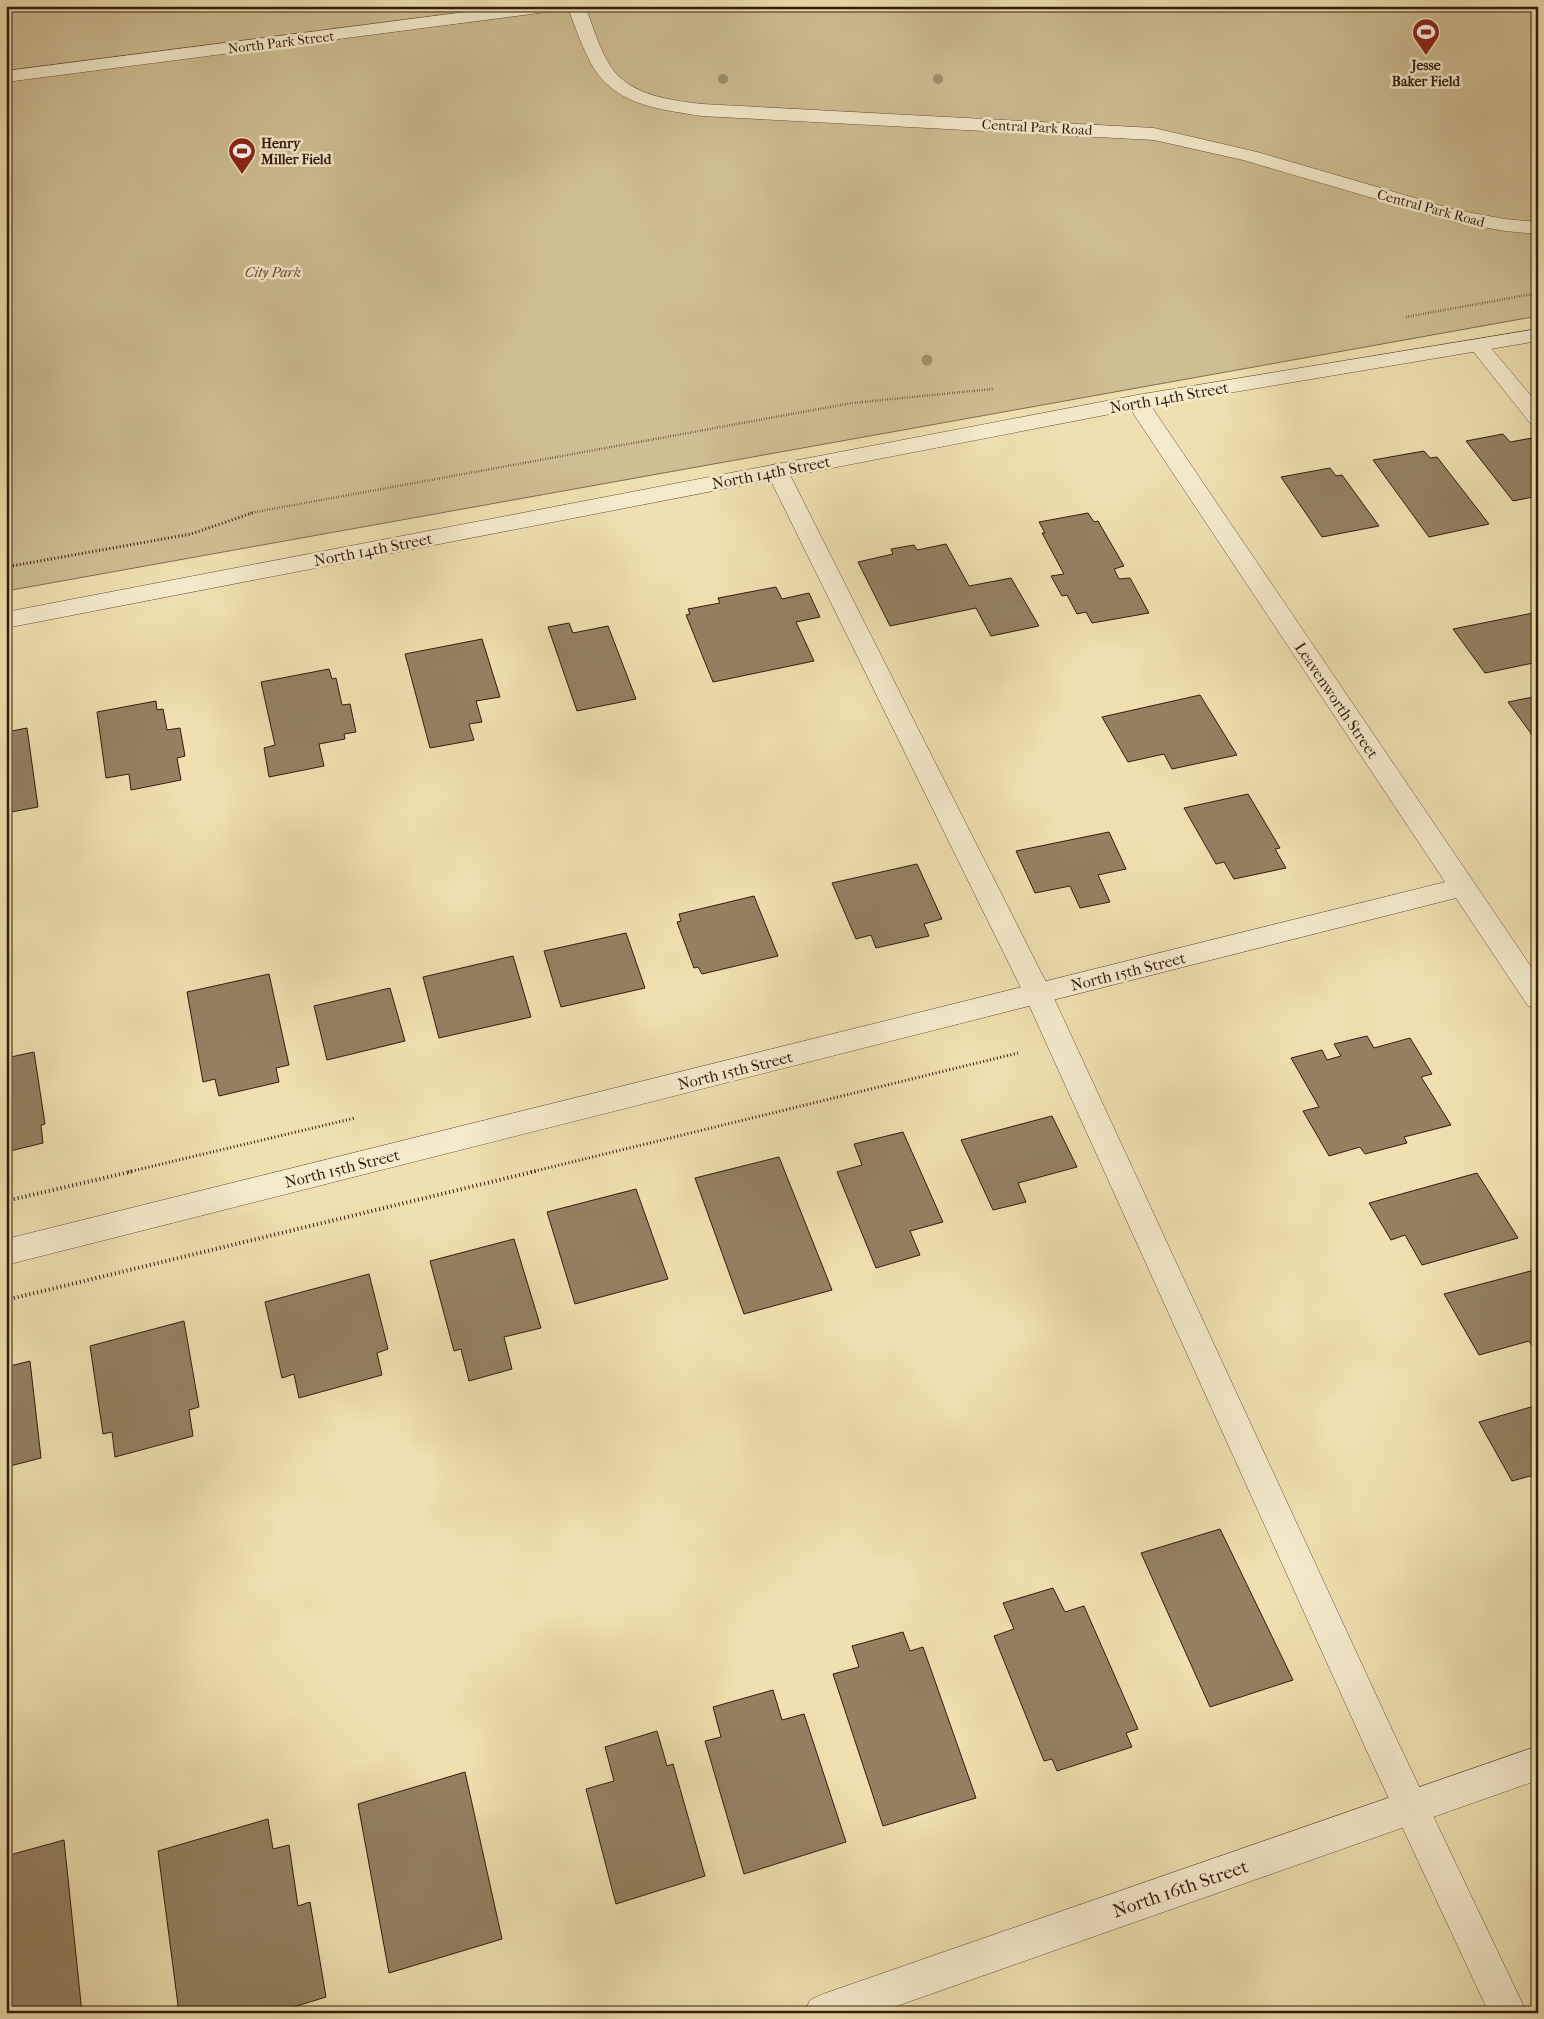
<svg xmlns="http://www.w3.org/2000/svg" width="1544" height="2019" viewBox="0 0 1544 2019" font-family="'IM FELL French Canon',serif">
<rect width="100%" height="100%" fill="#eee0b0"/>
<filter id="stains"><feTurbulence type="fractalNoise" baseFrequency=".004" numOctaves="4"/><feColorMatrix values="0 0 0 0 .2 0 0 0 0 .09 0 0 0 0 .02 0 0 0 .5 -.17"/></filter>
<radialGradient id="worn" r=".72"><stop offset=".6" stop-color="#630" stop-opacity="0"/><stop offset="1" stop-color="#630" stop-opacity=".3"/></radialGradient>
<path fill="#cebe94" stroke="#806c50" d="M6 6H1538V316L6 591Z"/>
<path fill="#948162" stroke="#321a0d" d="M1503 434 1510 442 1538 437V496L1513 501 1466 441Z
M1424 451 1430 458 1437 457 1489 524 1429 537 1373 460Z
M1330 468 1336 476 1342 475 1379 526 1322 537 1281 477Z
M1088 513 1094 522 1098 521 1124 566 1114 569 1119 579 1130 578 1149 613 1092 623 1086 612 1077 614 1067 595 1062 596 1051 576 1064 574 1042 533H1045L1039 522Z
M946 544 969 586 1011 578 1039 626 991 636 976 608 890 626 858 562 893 554 891 549 914 545 917 550Z
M776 587 782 599 809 593 820 617 796 622 814 661 713 682 686 615 690 614 688 609 720 603 718 598Z
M1538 612V662L1485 673 1453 629Z
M569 623 573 633 608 626 636 699 577 711 548 627Z
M482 639 500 697 476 701 482 722 469 724 474 740 430 748 405 654Z
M329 669 332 679 336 678 342 705 350 704 356 732 344 734 345 739 319 744 324 766 269 777 264 748 275 745 261 682Z
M1200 695 1237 755 1172 769 1164 754 1128 762 1102 717Z
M1538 696V743L1508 702Z
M156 701 157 710 163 709 167 730 180 728 185 756 177 758 181 780 131 790 129 774 106 778 97 712Z
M27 728 38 807 6 813V732Z
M1248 794 1280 848 1275 849 1286 868 1234 879 1224 862 1216 864 1184 808Z
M1109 832 1126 869 1098 875 1110 902 1080 908 1070 886 1035 893 1016 851Z
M917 864 942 919 924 924 929 936 876 948 871 935 856 939 832 883Z
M754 896 778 956 702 974 698 967 694 968 677 922 681 921 679 914Z
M626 933 645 988 561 1007 544 951Z
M513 956 531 1017 439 1038 423 977Z
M269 974 289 1065 276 1068 279 1082 219 1096 215 1079 203 1082 187 992Z
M390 988 405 1041 327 1060 314 1006Z
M1367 1036 1374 1048 1410 1038 1432 1074 1421 1077 1451 1125 1404 1137 1407 1143 1365 1154 1360 1147 1329 1156 1303 1111 1319 1107 1291 1058 1322 1050 1327 1060 1341 1056 1334 1044Z
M34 1052 45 1124 41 1125 43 1143 6 1152V1058Z
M1052 1116 1077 1167 1018 1183 1026 1202 993 1210 961 1140Z
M903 1132 943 1222 910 1231 920 1255 876 1268 837 1172 862 1165 854 1144Z
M779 1157 832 1290 744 1314 695 1178Z
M1477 1173 1518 1238 1422 1265 1405 1235 1391 1240 1369 1203Z
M636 1189 668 1279 575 1304 547 1212Z
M514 1239 541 1328 504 1337 512 1369 469 1381 461 1349 454 1351 430 1261Z
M1538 1269V1349L1535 1350 1529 1341 1479 1355 1444 1294Z
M369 1274 388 1349 377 1353 382 1375 299 1398 294 1374 282 1378 265 1302Z
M184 1321 199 1407 189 1410 193 1436 115 1457 112 1432 103 1434 90 1346Z
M30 1361 41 1458 6 1467V1367Z
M1538 1405V1474L1512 1481 1479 1422Z
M1220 1529 1293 1680 1210 1707 1141 1553Z
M1053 1588 1065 1612 1084 1606 1138 1729 1126 1733 1132 1747 1057 1771 1052 1759 1044 1761 994 1636 1014 1629 1003 1603Z
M903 1632 910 1651 923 1647 976 1798 883 1826 833 1674 859 1667 852 1646Z
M773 1690 782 1720 804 1714 846 1842 744 1874 705 1741 721 1737 713 1707Z
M657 1731 667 1766 673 1764 705 1876 616 1904 586 1789 614 1781 605 1747Z
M465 1772 502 1939 389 1973 358 1804Z
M268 1819 273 1849 289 1845 298 1906 310 1902 326 1997 274 2013H179L158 1851Z
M64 1840 82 2013H6V1856Z"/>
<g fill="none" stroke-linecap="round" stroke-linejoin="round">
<g stroke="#614c36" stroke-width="1">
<path id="service" d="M512 6H564L561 10 555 11 6 82V71Z
M567 6H585C593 26 599 49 611 67 631 96 670 100 702 104L1154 128 1257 152 1456 210 1505 219 1538 222V234L1505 231 1455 222 1243 160 1154 140 702 116C664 110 618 106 595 70 583 51 576 28 567 6Z
M1478 339 1485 341 1538 404V425L1530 423 1468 345 1471 341Z
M777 464 785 466 788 471 1052 994 1395 1736 1527 2013H1489L1371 1760 1024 994 766 471 769 466Z"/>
</g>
<g stroke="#614c36" stroke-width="1">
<path id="minor" d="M1538 329V341L1151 406 1538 977V1010L1528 1006 1456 898 6 1265V1239L1445 882 1131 410 6 628V612L1137 395Z
M1538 1746V1780L877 2013H804L810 2000 823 1994Z"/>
</g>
<path stroke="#321a0d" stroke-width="2.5" stroke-dasharray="0.5 2" stroke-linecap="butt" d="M1406 317 1538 293
M250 513 852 403 993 389"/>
<path stroke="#321a0d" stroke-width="3" stroke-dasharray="1 2.5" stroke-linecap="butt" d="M6 567 191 534 255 512
M128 1172 355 1118
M531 1172 1018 1053"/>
<path stroke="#321a0d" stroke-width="4" stroke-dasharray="1 3" stroke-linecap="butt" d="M6 1201 134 1171
M6 1300 536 1171"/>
<use href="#service" fill="#f4ebcc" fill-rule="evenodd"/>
<use href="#minor" fill="#f4ebcc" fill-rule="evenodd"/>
</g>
<g fill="#a08e6d">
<circle cx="723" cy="79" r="5"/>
<circle cx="938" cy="79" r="5"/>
<circle cx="927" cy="360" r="5.5"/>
</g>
<defs>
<g id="stadium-pin" transform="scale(1.4375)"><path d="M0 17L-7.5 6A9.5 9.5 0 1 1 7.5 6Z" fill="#8f2418" stroke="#f4ebcc"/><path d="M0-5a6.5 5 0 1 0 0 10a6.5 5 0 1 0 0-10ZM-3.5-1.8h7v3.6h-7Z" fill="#fff"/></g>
</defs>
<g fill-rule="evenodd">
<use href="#stadium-pin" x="1426" y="32"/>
<use href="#stadium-pin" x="242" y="151"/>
</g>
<g text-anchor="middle" stroke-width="5" stroke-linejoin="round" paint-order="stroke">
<g font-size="14" fill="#321a0d" stroke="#f4ebcc">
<text transform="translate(281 42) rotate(-7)" y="5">North Park Street</text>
<text transform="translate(1037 127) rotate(3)" y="5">Central Park Road</text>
<text transform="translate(1431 208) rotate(15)" y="5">Central Park Road</text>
</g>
<g font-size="14" font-weight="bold" fill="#321a0d" stroke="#f4ebcc">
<text x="1426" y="70">Jesse<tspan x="1426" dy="16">Baker Field</tspan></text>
<text x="261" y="148" text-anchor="start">Henry<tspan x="261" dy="16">Miller Field</tspan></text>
</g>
<g font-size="14" font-style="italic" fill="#614b36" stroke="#f4ebcc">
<text x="273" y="277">City Park</text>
</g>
<g font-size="16" fill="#321a0d" stroke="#f4ebcc">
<text transform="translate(1169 397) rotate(-10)" y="6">North 14th Street</text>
<text transform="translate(771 472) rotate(-11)" y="6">North 14th Street</text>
<text transform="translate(373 549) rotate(-11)" y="6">North 14th Street</text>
<text transform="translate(1337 700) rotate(56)" y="6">Leavenworth Street</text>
<text transform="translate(1128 971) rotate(-14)" y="6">North 15th Street</text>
<text transform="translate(735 1070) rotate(-14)" y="6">North 15th Street</text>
<text transform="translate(342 1168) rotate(-14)" y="6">North 15th Street</text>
</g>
<g font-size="19" fill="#321a0d" stroke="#f4ebcc">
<text transform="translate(1180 1888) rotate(-19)" y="7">North 16th Street</text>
</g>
</g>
<rect width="1544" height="2019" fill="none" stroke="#eee0b0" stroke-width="25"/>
<rect x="8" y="8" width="1529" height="2004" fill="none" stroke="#321a0d" stroke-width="2.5"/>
<rect x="12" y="12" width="1519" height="1994" fill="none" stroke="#321a0d"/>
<rect width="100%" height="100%" filter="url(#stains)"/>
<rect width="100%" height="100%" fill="url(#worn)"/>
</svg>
